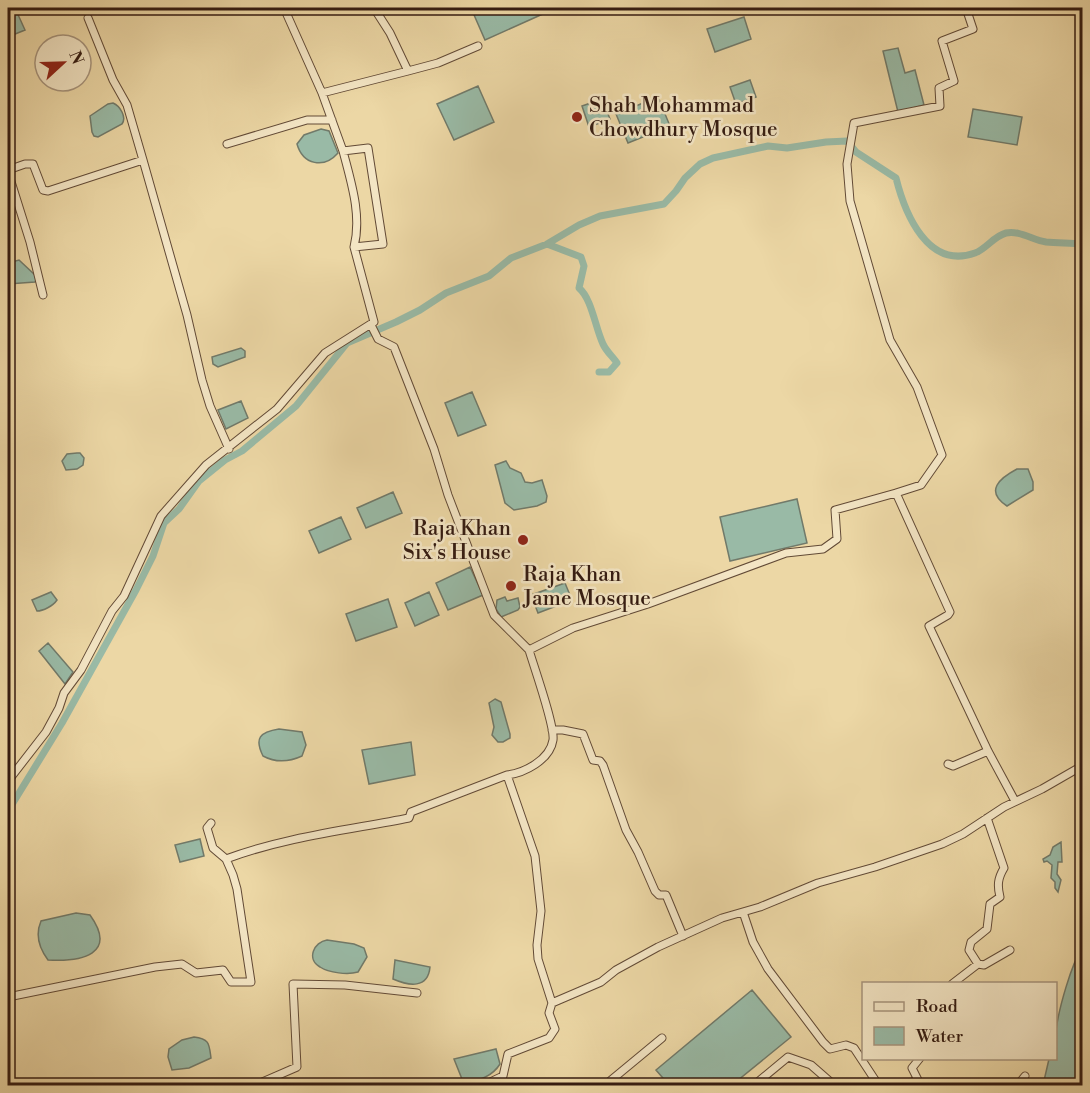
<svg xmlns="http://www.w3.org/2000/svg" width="1090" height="1093" viewBox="0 0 1090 1093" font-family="'Libre Bodoni',serif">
<rect width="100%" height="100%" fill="#ecd7a5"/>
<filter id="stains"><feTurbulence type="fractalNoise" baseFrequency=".00333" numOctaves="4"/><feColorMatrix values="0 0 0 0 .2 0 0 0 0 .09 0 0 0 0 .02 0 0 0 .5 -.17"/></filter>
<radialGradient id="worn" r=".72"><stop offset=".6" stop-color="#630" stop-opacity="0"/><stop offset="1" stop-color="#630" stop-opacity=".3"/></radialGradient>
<path fill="#99baa6" stroke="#717a6a" stroke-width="1.5" d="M11 8H15L25 30 8 37V9Z
M471 8H543L545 13 485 40Z
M744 17 751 39 715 52 707 29Z
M898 48 905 73 915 70 924 105 898 112 883 51Z
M750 80 756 97 736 104 730 87Z
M478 86 494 122 454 140 437 104Z
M658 97 670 126 628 143 616 114Z
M602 99 610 119 589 127 582 106Z
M113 103C120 106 127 117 122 124L98 137 94 136 92 132 90 116 108 104Z
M973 109 1022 117 1017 145 968 137Z
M321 129 329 131 338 153C324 169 303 165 297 144L304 135Z
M19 260 36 276 37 279 35 282 8 284V263Z
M241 348 245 351V357L218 367 213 364 212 357Z
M472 392 486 425 458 436 445 403Z
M241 401 248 418 226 429 218 410Z
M77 453H80L84 458 83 465 77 469 66 470 62 461 67 454Z
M506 461 510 468 521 473 525 482 532 483 542 480 547 496 546 502 537 506 514 510 505 503 495 465Z
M1017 469H1028L1033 482V490L1007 506C984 491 1000 478 1017 469Z
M393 492 402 513 366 528 357 508Z
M797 499 807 543 730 561 720 517Z
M341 517 351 539 319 553 309 531Z
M470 567 483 595 448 610 436 583Z
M565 583 572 600 538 613 531 595Z
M51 592 57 600C53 606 43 611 37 611L32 600Z
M429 592 439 615 415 626 405 603Z
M505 597 507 601 518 598 520 607 518 610 501 617 496 609 497 600Z
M388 599 397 627 356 641 346 614Z
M48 643 73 672 65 684 39 651Z
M495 699 501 702 510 734V738L503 742H498L492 735 494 727 489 703Z
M279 729 302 732 306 745 302 756C289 762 276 763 263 756 254 738 260 732 279 729Z
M411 742 415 775 369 784 362 750Z
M200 839 204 856 180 862 175 845Z
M1061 842 1062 862H1058L1057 874 1061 880 1058 892 1055 888V882L1051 878 1052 865 1047 861 1044 862 1043 859 1050 855 1053 847Z
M76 913 90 915C118 954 82 962 48 960 39 948 35 935 41 921Z
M327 940 354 944 364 948 367 957 358 972C348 975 329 973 320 967 306 959 314 942 327 940Z
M1082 948V1085H1043L1049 1059 1056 1058C1056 1049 1054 1039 1056 1030 1059 1008 1071 965 1082 948Z
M395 960 430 967C428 989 409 986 393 979Z
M752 990 791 1037 732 1085H669L656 1070Z
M194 1037C210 1039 209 1044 211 1058L189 1068 172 1070 168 1057 169 1049 182 1040Z
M496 1049 500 1064C492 1077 479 1080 464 1084L454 1059Z"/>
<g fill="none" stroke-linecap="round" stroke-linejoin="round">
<path stroke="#99baa6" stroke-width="7" d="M547 244 581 257 584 266 579 288C592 299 595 327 603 344 606 351 613 357 617 363L609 372H599
M8 811 62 723 136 590 153 556 164 523 179 509 199 481 225 460 242 451 296 406 347 343 396 322 420 310 446 293 489 276 511 258 547 244 579 225 600 216 664 204 676 191 685 178 700 164 713 158 768 146 787 148 826 142 847 141 856 152 896 178C905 214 928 270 975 253 986 249 994 236 1006 233 1019 230 1033 240 1046 242 1058 243 1070 243 1082 244"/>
<g stroke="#624a36" stroke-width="9">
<path id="minor" d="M284 8 322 93
M374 8 390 33 408 71 438 63 478 46
M966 8 973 29 942 41 954 81 939 88 940 106 854 123 847 164 850 201 890 340 917 387 942 455 921 485 896 493 950 612 948 615 929 626 988 751 1015 801
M88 18 113 80 127 105 143 160
M227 144 307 120H332
M343 151C351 182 362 215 354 247
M8 170 25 164H33L43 190 48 191 143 160 187 315 202 380 210 406 229 449
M8 172 30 242 43 295
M371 325 378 339 394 347 434 449 448 495 494 615 529 650
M552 730H563L583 734 593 760 600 761 603 765 626 830 638 852 655 891 659 895H666L683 936
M948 764 953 766 988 751
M507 775 535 856 541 911 537 945 538 959 552 1003
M8 781 46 732 59 708 64 693 81 670 112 611 124 596 161 516 206 465 277 409 325 353 374 322 354 247 383 244 368 148 343 151 322 93 408 71
M226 859C285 837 348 830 409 818L411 812 507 775C524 773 550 760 553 740 555 726 534 667 529 650L573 628 648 604 786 553 823 549 837 539 835 510 896 493
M743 912 753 942 768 969 823 1042 830 1049 846 1045 854 1048 879 1086
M978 964 969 950 971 942 987 929 990 904 1000 897C997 885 998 878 1004 868L987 818
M952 984 978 964 984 965 1010 950
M8 997 155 967 182 964 196 973 223 970 231 982H251L237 889 233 875 226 859 213 848 207 828 211 823
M920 1058 912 1068 921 1086
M253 1086 297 1067 293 984 345 985 417 993
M482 1086 503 1076 508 1054 549 1038 555 1029 549 1013 552 1003 601 982 616 970 658 947 722 918 760 907 818 883 875 867 942 844 963 834 1004 807 1042 789 1082 766
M604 1086 662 1038
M753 1086 788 1057 811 1065 835 1086
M906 1086 917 1079
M1017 1086 1025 1076"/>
</g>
<use href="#minor" stroke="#f3e5c4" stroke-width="7"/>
</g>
<g fill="#8f2418" stroke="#f3e5c4" stroke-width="2">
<circle cx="577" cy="117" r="6"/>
<circle cx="523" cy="540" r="6"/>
<circle cx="511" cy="586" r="6"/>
</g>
<g text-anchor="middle" stroke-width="5" stroke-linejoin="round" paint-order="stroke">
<g font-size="21" fill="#341b11" stroke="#f3e5c4" text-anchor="start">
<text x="589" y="112">Shah Mohammad<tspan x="589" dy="24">Chowdhury Mosque</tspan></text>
<text x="511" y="535" text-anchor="end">Raja Khan<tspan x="511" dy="24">Six's House</tspan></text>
<text x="523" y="581">Raja Khan<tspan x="523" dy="24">Jame Mosque</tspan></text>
</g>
</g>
<rect width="1090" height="1093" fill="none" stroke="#ecd7a5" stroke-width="30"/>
<rect x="9" y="9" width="1072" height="1075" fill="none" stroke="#341b11" stroke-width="3"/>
<rect x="15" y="15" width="1060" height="1063" fill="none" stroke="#341b11" stroke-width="1.5"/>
<rect x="862" y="982" width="195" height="78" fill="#f3e5c4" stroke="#a7947c" stroke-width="1.5"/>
<rect x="874" y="1002" width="30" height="9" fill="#f3e5c4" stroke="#a7947c" stroke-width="1.5"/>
<text x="916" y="1012" font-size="18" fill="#341b11">Road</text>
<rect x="874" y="1027" width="30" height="18" fill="#99baa6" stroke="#a7947c" stroke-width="1.5"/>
<text x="916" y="1042" font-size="18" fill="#341b11">Water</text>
<g transform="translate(63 63) rotate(68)"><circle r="28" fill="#f3e5c4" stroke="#a7947c" stroke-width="1.5"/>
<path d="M0-4.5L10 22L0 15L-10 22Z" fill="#8f2418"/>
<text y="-9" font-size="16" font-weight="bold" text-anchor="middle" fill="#341b11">N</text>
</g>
<rect width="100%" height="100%" filter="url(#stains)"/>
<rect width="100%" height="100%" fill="url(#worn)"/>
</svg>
